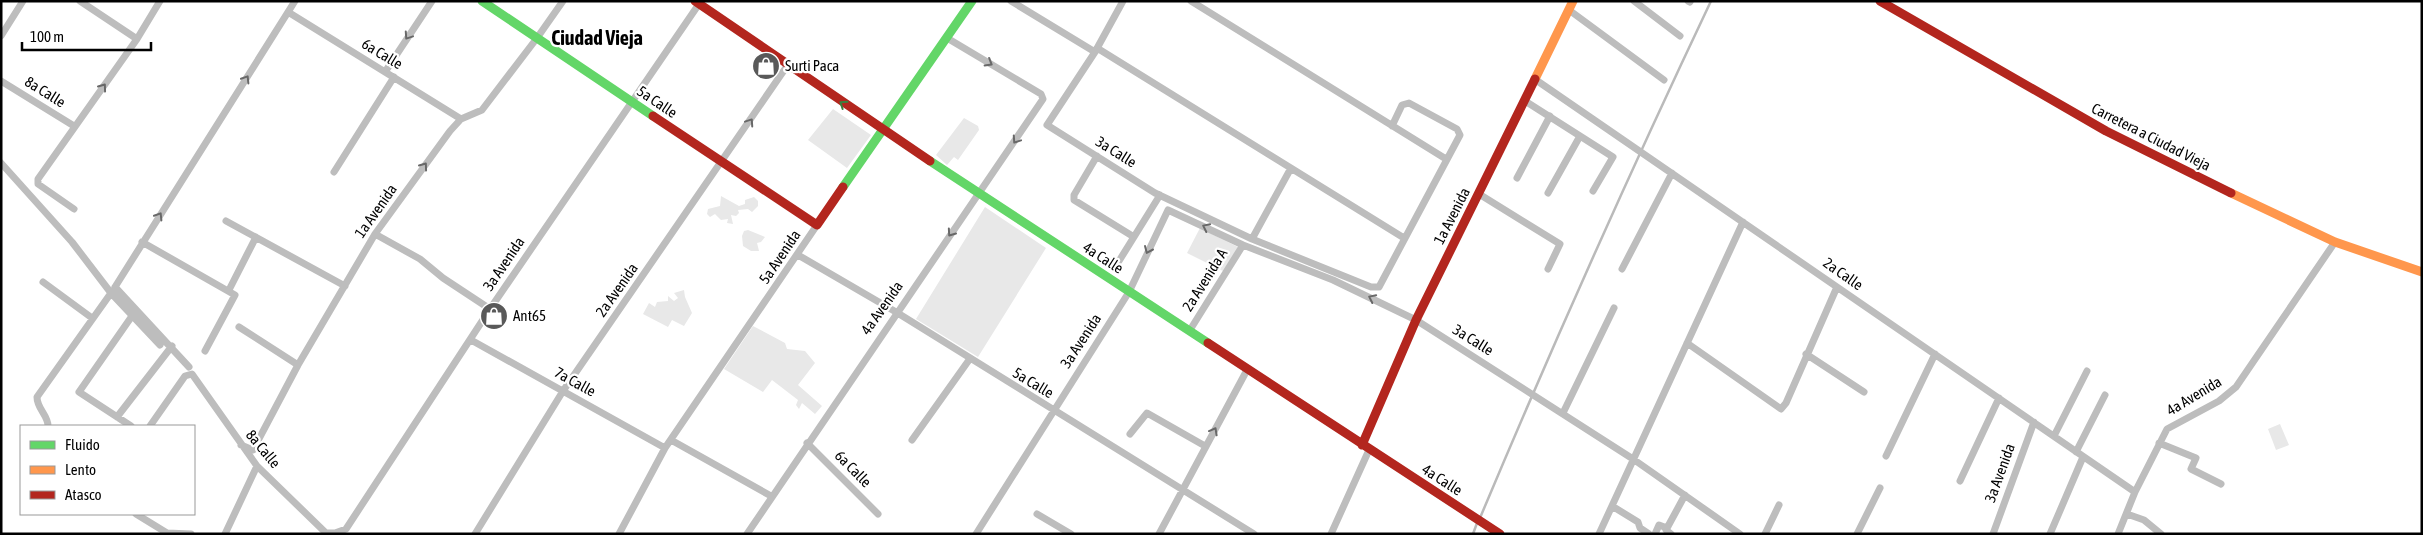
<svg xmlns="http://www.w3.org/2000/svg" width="2423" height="535" viewBox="0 0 2423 535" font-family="'Asap Condensed',sans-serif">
<rect width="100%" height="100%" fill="#fff"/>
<path fill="#e8e8e8" d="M833 109 871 135 847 168 808 140Z
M964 118 978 126 979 130 958 160 954 157 947 165 936 155Z
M721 196 739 206 745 204V200L754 197 758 201V206L752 212 748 209 738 210 739 213 736 216 731 215 733 224 727 223 728 219 721 220 715 214 710 217 707 214 708 209 720 206Z
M985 207 1046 248 978 357 916 319Z
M1200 228 1238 247 1225 272 1187 253Z
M748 230 765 237 761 242 757 243 759 251H751L743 246 742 236 744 231Z
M684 290 685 297 692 313 684 326 672 320 668 327 643 314 649 303 655 307 657 302 668 301V296L674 301 678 298 674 293Z
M753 326 785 343 787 349 805 351 815 363 798 385 822 406 815 414 802 403 799 409 796 405 798 400 772 380 763 392 724 369Z
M2280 424 2289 445 2276 450 2268 429Z"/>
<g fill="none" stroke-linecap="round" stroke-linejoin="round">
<path stroke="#bababa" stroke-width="2.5" d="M1480 518C1553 344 1630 172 1711 1
M1473 534 1477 523"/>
<path stroke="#bdbdbd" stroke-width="7" d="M80 1 137 39
M1011 1 1095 52
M1123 1 1095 52 1047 125 1155 193 1252 239 1371 287H1379L1460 135 1457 129 1409 103 1402 105 1392 126
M1191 1 1446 159
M1634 1 1680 36
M1688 1 1690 2
M1569 10 1664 80
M288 12 461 119
M1 36 23 1
M1097 48 1404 238
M385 72 432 1
M1536 80 2135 492
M1 81 74 126
M1525 101 1613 157 1593 191
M1097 156 1074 195V200L1134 237
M1 163 72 242 111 293 37 397C37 409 48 415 48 426
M334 172 394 77
M1517 178 1550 116
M1548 193 1580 136
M1479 194 1560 244 1548 269
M74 209 38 184V179L137 39 160 1
M226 221 345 286
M375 234 420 259 443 278 490 309
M1252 239 1291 168
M142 242 235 295 205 351
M798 255 896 312 1254 534
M1119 261 1160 195
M1622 269 1672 173
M43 282 92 318
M115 287 295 1
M115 287 189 367
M229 290 256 237
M111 293 160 345
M239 327 298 365
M1190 330 1243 245
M471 340 665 448
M1687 343 1781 409 1786 403 1837 287
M1806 354 1864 392
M1563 413 1614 308
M117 417 172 346
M131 426 79 392 132 316
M150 426 185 376 192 374 257 466 327 534
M1130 434 1147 413 1205 446
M2054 436 2087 371
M671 440 771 496
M912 440 969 360
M807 443 878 514
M2159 443 2196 458 2191 469 2221 484
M241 445 253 450 298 365 375 234 450 131 461 119 482 110 537 38 563 1
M2076 452 2105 395
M1886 456 1935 354
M1960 481 1999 398
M1612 506 1638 522 1640 528 1649 534
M136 514 167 533 191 534
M1037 514 1071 534
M2127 514 2144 520 2161 534
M326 533H335L346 529 490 309 701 1
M225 534 257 466
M475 534 563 391 787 66
M619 534 665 448 817 225
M747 534 1043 99 1041 94 947 38
M976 534 1129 292 1168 210 1243 245 1333 280 1416 320 1633 459 1740 534
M1159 534 1247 370
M1331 534 1369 450
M1599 534 1743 222
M1655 534 1659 525 1667 528
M1671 534 1666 530 1685 495
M1765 534 1779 505
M1857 534 1880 488
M1993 534 2034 422
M2050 534 2083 457
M2118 534 2135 492 2167 429 2219 401 2236 387 2335 242"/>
<path stroke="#63d668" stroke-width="9" d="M482 1 653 116
M930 161 1208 343
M843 187 972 1"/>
<path stroke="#ff974d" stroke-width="9" d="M1535 79 1573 1
M2231 193 2335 242 2422 272"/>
<path stroke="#b3261e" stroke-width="9" d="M695 1 930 161
M1880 1 2106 131 2231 193
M653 116 817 225 843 187
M1208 343 1500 534
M1362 445 1416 320 1535 79"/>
</g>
<defs><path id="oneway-chevron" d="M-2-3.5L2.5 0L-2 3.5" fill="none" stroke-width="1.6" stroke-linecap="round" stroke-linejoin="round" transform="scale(1.25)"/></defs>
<g stroke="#686868">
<use href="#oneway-chevron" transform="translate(408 36) rotate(124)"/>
<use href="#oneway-chevron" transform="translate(989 63) rotate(31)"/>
<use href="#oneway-chevron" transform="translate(246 79) rotate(-58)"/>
<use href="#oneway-chevron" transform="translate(103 87) rotate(-54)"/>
<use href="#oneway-chevron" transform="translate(750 122) rotate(-56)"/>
<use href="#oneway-chevron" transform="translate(1016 140) rotate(124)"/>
<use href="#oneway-chevron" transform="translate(424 166) rotate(-54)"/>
<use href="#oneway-chevron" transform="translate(159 216) rotate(-58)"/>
<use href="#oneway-chevron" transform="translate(1206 227) rotate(-154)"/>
<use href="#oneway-chevron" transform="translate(951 233) rotate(125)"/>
<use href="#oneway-chevron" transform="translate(1148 250) rotate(114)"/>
<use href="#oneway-chevron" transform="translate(1372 298) rotate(-154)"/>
<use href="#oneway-chevron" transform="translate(1214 431) rotate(-61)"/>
</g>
<use stroke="#3b803e" href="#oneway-chevron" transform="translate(843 104) rotate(-146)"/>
<defs>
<g id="shop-disc" transform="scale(1.4375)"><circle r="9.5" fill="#595959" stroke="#fff"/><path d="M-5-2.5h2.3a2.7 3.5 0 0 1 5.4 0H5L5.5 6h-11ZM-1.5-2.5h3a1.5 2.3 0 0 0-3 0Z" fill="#fff"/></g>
</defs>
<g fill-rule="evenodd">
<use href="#shop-disc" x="766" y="66"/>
<use href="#shop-disc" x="494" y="316"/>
</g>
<g text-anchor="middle" stroke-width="4.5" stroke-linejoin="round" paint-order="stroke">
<g font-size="15" fill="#000" stroke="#fff">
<text transform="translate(382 54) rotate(31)" y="5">6a Calle</text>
<text transform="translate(45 92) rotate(32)" y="5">8a Calle</text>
<text transform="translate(657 102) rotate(34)" y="5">5a Calle</text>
<text transform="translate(2151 137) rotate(27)" y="5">Carretera a Ciudad Vieja</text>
<text transform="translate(1116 152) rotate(32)" y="5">3a Calle</text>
<text transform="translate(376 211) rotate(-55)" y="5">1a Avenida</text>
<text transform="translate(1452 216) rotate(-63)" y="5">1a Avenida</text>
<text transform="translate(780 257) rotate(-56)" y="5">5a Avenida</text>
<text transform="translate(1103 258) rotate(33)" y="5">4a Calle</text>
<text transform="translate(504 264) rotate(-56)" y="5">3a Avenida</text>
<text transform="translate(1843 274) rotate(35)" y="5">2a Calle</text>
<text transform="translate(1205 280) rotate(-58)" y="5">2a Avenida A</text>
<text transform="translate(617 290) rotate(-55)" y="5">2a Avenida</text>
<text transform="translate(882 308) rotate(-55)" y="5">4a Avenida</text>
<text transform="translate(1473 340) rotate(32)" y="5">3a Calle</text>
<text transform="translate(1081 341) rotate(-57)" y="5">3a Avenida</text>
<text transform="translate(575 382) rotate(29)" y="5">7a Calle</text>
<text transform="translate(1033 383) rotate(31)" y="5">5a Calle</text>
<text transform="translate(2194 396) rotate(-31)" y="5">4a Avenida</text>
<text transform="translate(263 449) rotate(50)" y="5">8a Calle</text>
<text transform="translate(853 469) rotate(45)" y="5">6a Calle</text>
<text transform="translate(2000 473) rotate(-70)" y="5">3a Avenida</text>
<text transform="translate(1442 480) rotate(33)" y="5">4a Calle</text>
</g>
<g font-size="15" fill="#000" stroke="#fff" text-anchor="start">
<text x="785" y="71">Surti Paca</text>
<text x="513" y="321">Ant65</text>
</g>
<g font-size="20" font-weight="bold" fill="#000" stroke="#fff">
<text x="597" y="45">Ciudad Vieja</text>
</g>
</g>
<rect width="2423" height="535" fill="none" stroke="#000000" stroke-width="5"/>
<rect x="20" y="425" width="175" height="90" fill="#ffffff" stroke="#999999"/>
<rect x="30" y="441" width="25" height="8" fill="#63d668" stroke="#999999"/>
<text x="65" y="450" font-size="15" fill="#000000">Fluido</text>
<rect x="30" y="466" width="25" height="8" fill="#ff974d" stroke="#999999"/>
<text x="65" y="475" font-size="15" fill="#000000">Lento</text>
<rect x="30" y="491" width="25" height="8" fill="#b3261e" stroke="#999999"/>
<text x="65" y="500" font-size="15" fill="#000000">Atasco</text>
<path d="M22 42v8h129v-8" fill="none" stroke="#000000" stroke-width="2.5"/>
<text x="30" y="42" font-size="15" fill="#000000" stroke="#ffffff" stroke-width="4" paint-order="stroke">100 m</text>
</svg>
